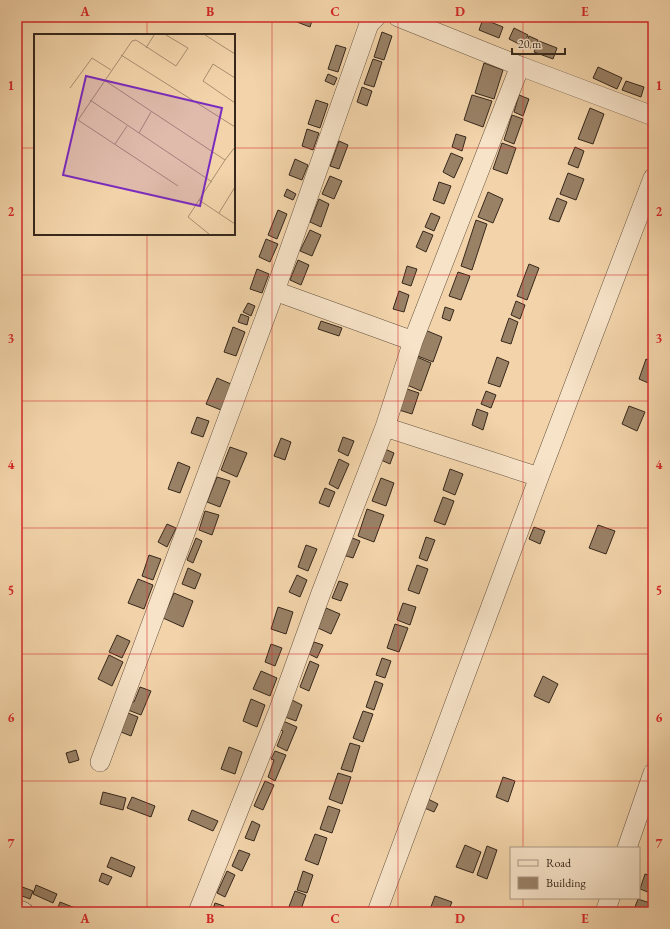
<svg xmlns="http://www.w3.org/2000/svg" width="670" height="929" viewBox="0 0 670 929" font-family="'EB Garamond',serif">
<rect width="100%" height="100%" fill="#f3d4aa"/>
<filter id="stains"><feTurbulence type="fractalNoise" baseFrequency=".005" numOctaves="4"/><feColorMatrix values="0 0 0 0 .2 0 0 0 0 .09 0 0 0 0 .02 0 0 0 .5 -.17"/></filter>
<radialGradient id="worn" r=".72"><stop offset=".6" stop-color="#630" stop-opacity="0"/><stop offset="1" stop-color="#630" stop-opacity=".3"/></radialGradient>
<path fill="#998166" stroke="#37281c" d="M299 17H313L310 27 297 22Z
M451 17H466L464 22Z
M483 19 503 27 499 38 479 30Z
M514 28 528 35 523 46 509 39Z
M382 32 392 36 384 60 374 57Z
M529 36 538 40 534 49 525 46Z
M539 41 557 48 553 59 534 52Z
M336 45 346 48 338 72 328 69Z
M373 59 382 62 374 87 364 84Z
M484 63 503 70 494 99 475 93Z
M598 67 622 78 617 89 593 78Z
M328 74 337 78 334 85 325 81Z
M626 81 644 87 641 97 622 90Z
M362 87 372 91 367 106 357 102Z
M472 95 492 101 483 127 464 120Z
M519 95 529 99 523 116 514 112Z
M316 100 328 104 320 128 308 124Z
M590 108 604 114 593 144 578 139Z
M512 115 523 119 514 144 504 140Z
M307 129 319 133 313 150 302 146Z
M456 134 466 137 462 151 452 147Z
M339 141 348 145 339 169 330 166Z
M502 143 516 148 507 174 493 169Z
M575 147 584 151 578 168 568 164Z
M451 153 463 158 454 178 443 172Z
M295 159 308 165 302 180 289 175Z
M568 173 584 179 576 200 560 194Z
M330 176 342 181 334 199 322 194Z
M439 182 451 186 444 204 433 200Z
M287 189 296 194 293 200 284 196Z
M488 192 503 199 493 223 478 217Z
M557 198 567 202 559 222 549 219Z
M319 199 329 204 321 227 310 222Z
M278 210 287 214 277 239 268 235Z
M431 213 440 217 434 231 425 227Z
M476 220 487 224 472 270 461 266Z
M310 230 321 235 312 256 300 251Z
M423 231 433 235 426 252 416 247Z
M266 239 278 244 270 262 259 257Z
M298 260 309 265 301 285 290 280Z
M529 264 539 268 527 300 517 296Z
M407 266 417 269 411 286 402 283Z
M257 269 269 274 262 293 250 289Z
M458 272 470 276 461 300 449 296Z
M399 291 409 295 404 312 393 309Z
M516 301 525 305 520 319 511 315Z
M248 303 255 306 251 316 243 312Z
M445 307 454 310 450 321 442 318Z
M241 314 249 317 247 325 238 322Z
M509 318 518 322 511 344 501 341Z
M321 321 342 328 339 336 318 329Z
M233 327 245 332 236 356 224 352Z
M425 330 442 337 433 362 415 355Z
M417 357 431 363 421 391 407 385Z
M497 357 509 362 500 387 488 383Z
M646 359 653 362V385L639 379Z
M217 378 231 384 221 410 206 404Z
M407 389 419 393 412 414 399 410Z
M486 391 496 395 491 408 481 404Z
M629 406 645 412 637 431 622 424Z
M477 409 488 413 483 430 472 425Z
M197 417 209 421 203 437 191 433Z
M343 437 354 441 348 456 338 451Z
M281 438 291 442 285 460 274 456Z
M230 447 247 453 237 477 221 470Z
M385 449 394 453 390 464 381 460Z
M339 459 349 464 338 489 329 484Z
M178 462 190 467 180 493 168 489Z
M450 469 463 474 455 495 443 490Z
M217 477 230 481 220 507 207 502Z
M381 478 394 483 386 506 372 501Z
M325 488 335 492 329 507 319 503Z
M443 497 454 501 445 525 434 521Z
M367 509 384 515 374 542 358 536Z
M205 511 219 515 212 535 199 530Z
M167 524 176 528 167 547 158 542Z
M598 525 615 531 606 554 589 548Z
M534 527 545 531 540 544 529 539Z
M350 537 360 541 353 558 343 555Z
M426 537 435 540 427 561 419 558Z
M196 538 202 541 193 563 187 560Z
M306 545 317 549 308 571 298 567Z
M149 555 161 559 153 580 142 576Z
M417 565 428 569 419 594 408 590Z
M188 568 201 574 195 589 182 584Z
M297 575 307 580 300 597 289 592Z
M138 579 153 585 144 609 128 603Z
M339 581 348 584 341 601 332 598Z
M174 593 193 601 183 627 163 618Z
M403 603 416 607 410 625 397 620Z
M278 607 293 612 286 634 271 629Z
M326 608 340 614 331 634 318 628Z
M395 624 408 628 399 652 387 648Z
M117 635 130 641 122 658 109 652Z
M314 642 323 645 317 658 309 654Z
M271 644 282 648 275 666 265 662Z
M109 655 123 662 112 686 98 679Z
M382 658 391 661 385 678 376 675Z
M310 661 319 665 309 691 300 687Z
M261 671 277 678 270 696 253 689Z
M543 676 558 684 549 703 534 696Z
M375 681 383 684 374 710 366 707Z
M140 687 151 691 141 715 128 710 131 701 134 702Z
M251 699 265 705 257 727 243 721Z
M292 700 302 705 296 721 285 717Z
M363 711 373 714 363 742 353 738Z
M128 713 138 717 131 736 121 732Z
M283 721 297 727 287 751 277 746 283 731 280 730Z
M350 743 360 746 352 772 341 769Z
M229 747 242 752 235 774 221 769Z
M76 750 79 760 69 763 66 753Z
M275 751 286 755 275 781 268 777 274 760 271 759Z
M338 773 351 777 342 804 329 799Z
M503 777 515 781 508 802 496 797Z
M265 781 274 785 263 810 254 806Z
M103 792 126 798 123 810 100 804Z
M132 797 155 806 151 817 127 808Z
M426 798 438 804 434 812 422 807Z
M328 806 340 810 332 833 320 829Z
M192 810 218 821 213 831 188 820Z
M252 821 260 825 254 841 245 838Z
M315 834 327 838 318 865 305 860Z
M465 845 481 852 473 873 456 867Z
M487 846 497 850 487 879 477 875Z
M653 849V866L648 864Z
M239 850 250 854 242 871 232 866Z
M111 857 135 867 131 877 107 867Z
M227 871 235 875 225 897 217 893Z
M303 871 313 875 307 893 297 890Z
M102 873 112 877 108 885 99 881Z
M645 874 653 876V894L640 889Z
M17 885 33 891 30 899 17 894Z
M36 885 57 894 53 903 33 894Z
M295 891 306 895 300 912H287Z
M435 896 452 902 448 912H429Z
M638 899 653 904V912H633Z
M60 902 85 912H61L57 910Z
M215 903 224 906 222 912H212Z"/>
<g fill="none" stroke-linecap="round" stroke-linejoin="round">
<g stroke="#665340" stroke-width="20">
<path id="minor" d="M398 17 520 66 653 116
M275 291 413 341
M385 427 539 477
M100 762 275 291 369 24 376 17
M627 848 653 773
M17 909 24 912
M198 912 278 712 321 593 385 427 413 341 520 66
M377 912 539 477 653 178
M605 912 610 898"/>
</g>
<use href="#minor" stroke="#f7e3c8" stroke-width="19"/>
</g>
<path fill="none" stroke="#d62828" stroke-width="1" stroke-opacity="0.55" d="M147 17V35M272 17V912M398 17V912M523 17V848M17 148H35M234 148H653M147 234V912M17 275H653M17 401H653M17 528H653M17 654H653M17 781H653M523 898V912"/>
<g transform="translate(34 34)">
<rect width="201" height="201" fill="#f3d4aa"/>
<path fill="none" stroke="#a88f71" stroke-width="1" d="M132 1 154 14 142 32 102 6 98 7 44 86 144 152M171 1 201 20M112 14 120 1M87 21 201 93M201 44 179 30 169 47 201 69M70 46 191 126 154 183 175 200M36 54 58 24 77 36M56 66 178 148M105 99 117 78M81 110 93 92M191 126 201 113M165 166 201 190M185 179 201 153"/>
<path fill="#7b2cbf" fill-opacity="0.15" stroke="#7b2cbf" stroke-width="2" d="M52 42 188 74 166 172 29 141Z"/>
<rect width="201" height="201" fill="none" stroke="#37281c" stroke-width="2"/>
</g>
<rect width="670" height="929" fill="none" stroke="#f3d4aa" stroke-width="44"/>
<rect x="510" y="847" width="130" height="52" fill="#f7e3c8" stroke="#aa9883"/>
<rect x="518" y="860" width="20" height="6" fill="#f7e3c8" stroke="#aa9883"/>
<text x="546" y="867" font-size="12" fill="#37281c">Road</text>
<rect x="518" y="877" width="20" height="12" fill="#998166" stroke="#aa9883"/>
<text x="546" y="887" font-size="12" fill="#37281c">Building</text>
<path d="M512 48v6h53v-6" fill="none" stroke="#37281c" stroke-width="2"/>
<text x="518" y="48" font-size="12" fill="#37281c" stroke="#f7e3c8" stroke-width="3" paint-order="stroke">20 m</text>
<rect x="22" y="22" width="626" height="885" fill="none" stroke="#d62828" stroke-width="1.5"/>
<g font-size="13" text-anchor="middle" font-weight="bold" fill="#d62828">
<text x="85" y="16">A</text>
<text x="210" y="16">B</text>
<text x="335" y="16">C</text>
<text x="460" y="16">D</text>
<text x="585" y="16">E</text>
<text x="11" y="90">1</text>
<text x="659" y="90">1</text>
<text x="11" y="216">2</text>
<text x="659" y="216">2</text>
<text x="11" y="343">3</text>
<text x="659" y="343">3</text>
<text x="11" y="469">4</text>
<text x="659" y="469">4</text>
<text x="11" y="595">5</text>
<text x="659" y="595">5</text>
<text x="11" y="722">6</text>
<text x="659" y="722">6</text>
<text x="11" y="848">7</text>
<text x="659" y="848">7</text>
<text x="85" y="923">A</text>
<text x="210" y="923">B</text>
<text x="335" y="923">C</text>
<text x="460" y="923">D</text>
<text x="585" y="923">E</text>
</g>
<rect width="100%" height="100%" filter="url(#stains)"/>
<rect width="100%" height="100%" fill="url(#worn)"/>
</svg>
